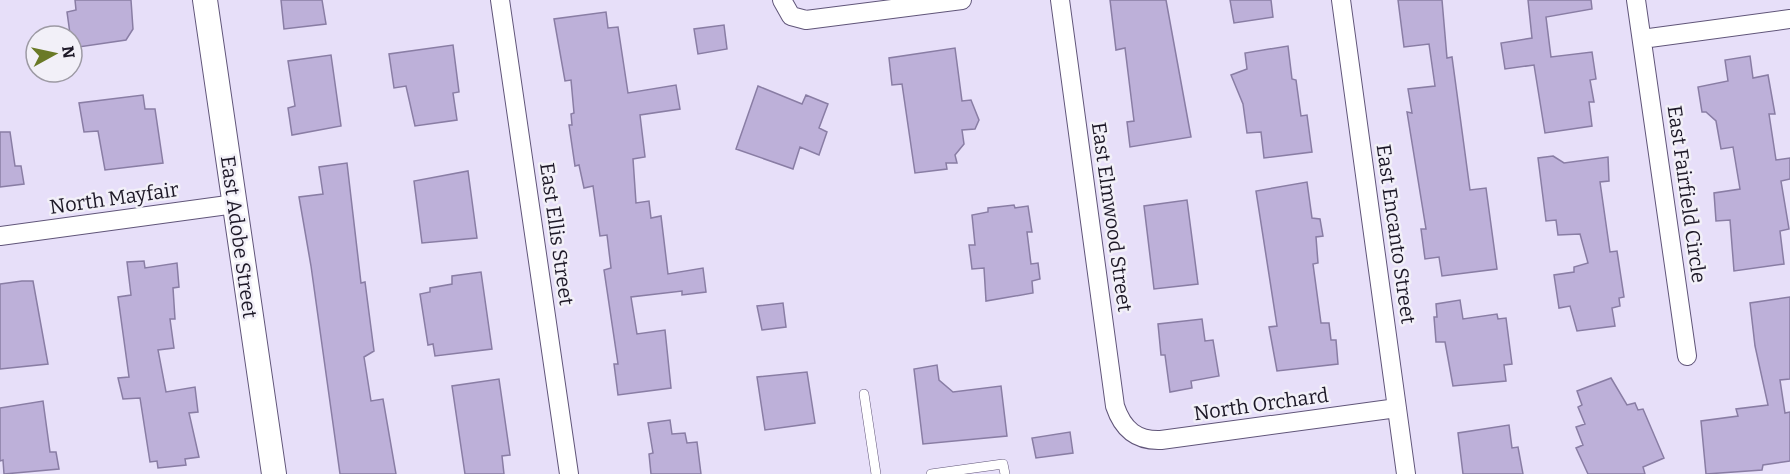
<svg xmlns="http://www.w3.org/2000/svg" width="1790" height="474" viewBox="0 0 1790 474" font-family="Bitter,serif">
<rect width="100%" height="100%" fill="#e7dff9"/>
<path fill="#bdb0d9" stroke="#897da4" stroke-width="1.5" d="M75 0H131L133 29 126 40 72 48 67 12 76 10Z
M281 0H322L326 24 284 29Z
M1110 0H1166L1191 137 1130 147 1127 122 1134 121 1125 48 1116 50Z
M1230 0H1271L1273 17 1234 23Z
M1398 0H1442L1447 58 1452 57 1470 190 1486 188 1497 269 1442 276 1439 257 1425 259 1421 229H1426L1407 112 1412 113 1408 89 1435 86 1429 44 1404 47Z
M1528 0H1591L1592 9 1546 17 1551 57 1592 52 1596 79 1590 80 1594 102H1589L1592 126 1545 133 1534 65 1505 69 1501 43 1532 38Z
M606 12 608 28 618 27 628 93 676 85 680 109 640 115 645 157 633 159 636 203 649 201 651 218 661 216 668 274 703 268 706 292 682 295V291L631 297 637 334 665 330 671 388 618 395 614 364H618L604 270 611 268 607 235 600 236 593 186 584 188 579 165 575 166 569 125H572L571 114 574 113 571 80 565 81 554 19Z
M724 25 727 49 698 54 694 29Z
M453 45 459 92 453 93 457 120 415 126 406 86 394 88 389 54Z
M1288 46 1292 79 1296 80 1301 116 1307 115 1312 152 1264 158 1261 132 1247 133 1243 104 1231 75 1247 69 1245 53Z
M955 48 962 101 971 100 979 120 975 129 962 130 964 144 955 155 957 163H946L947 169 915 173 902 84 892 85 889 58Z
M331 55 341 126 292 135 288 108 295 106 288 61Z
M1750 56 1753 78 1768 75 1775 114H1769L1776 160 1790 158V179L1781 181 1789 229 1780 231 1784 264 1734 271 1730 220 1716 221 1714 193 1740 189 1733 147 1721 149 1716 121 1706 112H1702L1698 87 1728 81 1725 60Z
M758 86 802 104 806 95 828 104 819 128 827 132 819 155 800 147 793 169 736 149Z
M143 95 145 109H155L163 163 105 170 98 131 84 132 79 103Z
M0 132H10L15 166H21L24 184 0 187Z
M1553 156 1564 163 1608 157 1609 181 1600 182 1610 252 1617 251 1624 297 1619 298 1620 306 1612 308 1615 326 1577 331 1570 306 1559 308 1554 275 1574 272V267L1588 263 1580 234 1558 235 1556 220 1546 221 1538 158Z
M347 163 361 283 365 282 374 351 364 357 371 401 383 399 396 474H340L335 438 311 266 299 197 323 194 319 167Z
M468 171 477 238 422 243 414 181Z
M1307 182 1312 218 1320 219 1323 236 1316 237 1318 263 1313 264 1321 323H1329L1331 340H1336L1338 364 1277 371 1269 327 1277 326 1256 191Z
M1187 200 1198 284 1154 289 1144 206Z
M1014 205 1015 208 1028 206 1032 232H1027L1031 264 1038 263 1040 279 1032 281 1033 293 986 301 984 268 972 269 969 245H975L972 215 988 212V208Z
M144 261 145 268 177 263 179 287 173 288 175 319H170L174 348 158 350 166 392 195 387 198 412 189 413 199 457 185 459 186 465 158 468 157 461 150 462 140 398 123 399 118 378 129 377 118 297 131 295 127 262Z
M481 272 492 349 435 356 433 344 428 345 420 294 430 292V288L452 284V276Z
M22 281H33L48 364 0 369V284Z
M1790 297V379L1780 380 1785 413 1790 412V461L1763 465 1762 470 1706 474 1701 421 1738 416 1736 409 1768 405 1755 346 1750 303Z
M1460 300 1463 319 1497 314 1498 319 1506 318 1512 364 1504 365 1506 381 1453 386 1445 342H1436L1434 317H1437L1436 304Z
M783 303 786 327 762 330 757 306Z
M1202 319 1205 341 1213 340 1219 376 1191 381 1192 388 1170 392 1165 355H1161L1158 324Z
M937 365 939 380 953 392 1001 386 1007 436 923 444 914 369Z
M807 372 815 423 765 430 757 377Z
M1611 378 1627 405 1635 403 1638 410 1643 409 1664 458 1643 467 1645 474H1588L1576 448 1583 445 1576 427 1585 424 1578 407 1582 405 1577 391Z
M499 379 510 455 502 456 504 474H465L452 386Z
M43 401 50 452H56L59 469 4 474 3 460 0 461V408Z
M670 420 672 434 685 433 687 443 697 442 701 474H651L649 454 653 453 648 423Z
M1509 425 1512 448 1518 447 1523 474H1463L1458 433Z
M1070 432 1073 453 1036 458 1032 438Z"/>
<g fill="none" stroke-linecap="round" stroke-linejoin="round">
<g stroke="#605579" stroke-width="10">
<path id="service" d="M864 394 876 474
M931 474 1003 464 1005 474"/>
</g>
<g stroke="#605579" stroke-width="20">
<path id="minor" d="M500 0 569 474
M782 0 791 16 806 20 962 0
M1060 0 1115 406C1123 430 1137 441 1161 440L1397 408
M1341 0 1406 474
M1636 0 1687 356
M1642 39 1790 19
M0 236 235 204"/>
</g>
<g stroke="#605579" stroke-width="26">
<path id="tertiary" d="M205 0 274 474"/>
</g>
<use href="#service" stroke="#fff" stroke-width="9"/>
<use href="#minor" stroke="#fff" stroke-width="18"/>
<use href="#tertiary" stroke="#fff" stroke-width="24"/>
</g>
<g text-anchor="middle" stroke-width="5" stroke-linejoin="round" paint-order="stroke">
<g font-size="20" fill="#1d1827" stroke="#f2f0f8">
<text transform="translate(1687 194) rotate(82)" y="7">East Fairfield Circle</text>
<text transform="translate(114 198) rotate(-8)" y="7">North Mayfair</text>
<text transform="translate(1112 217) rotate(82)" y="7">East Elmwood Street</text>
<text transform="translate(557 234) rotate(82)" y="7">East Ellis Street</text>
<text transform="translate(1396 234) rotate(82)" y="7">East Encanto Street</text>
<text transform="translate(239 237) rotate(82)" y="7">East Adobe Street</text>
<text transform="translate(1261 404) rotate(-8)" y="7">North Orchard</text>
</g>
</g>
<g transform="translate(54 54) rotate(82)"><circle r="28" fill="#f2f0f8" stroke="#9d9aa4" stroke-width="1.5"/>
<path d="M0-4.5L10 22L0 15L-10 22Z" fill="#6a7a27"/>
<text y="-9" font-size="16" font-weight="bold" text-anchor="middle" fill="#1d1827">N</text>
</g>
</svg>
